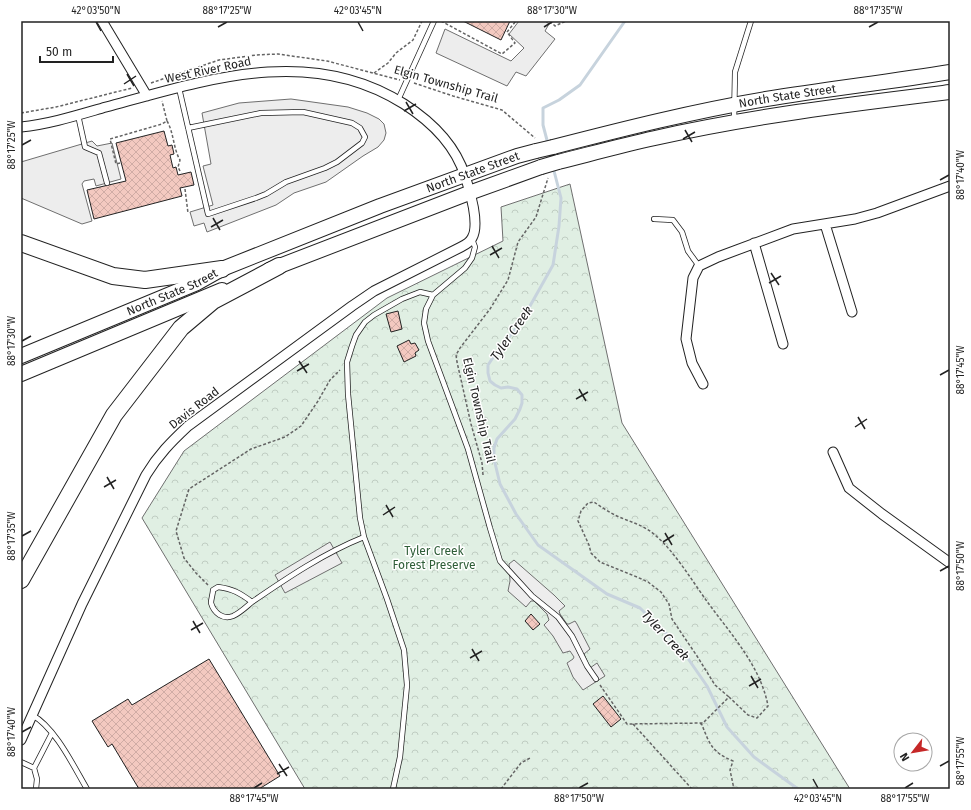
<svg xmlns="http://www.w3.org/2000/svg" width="971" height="810" viewBox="0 0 971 810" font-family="'Fira Sans',sans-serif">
<defs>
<pattern id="park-crowns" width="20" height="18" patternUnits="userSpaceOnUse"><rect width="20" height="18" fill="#e0efe3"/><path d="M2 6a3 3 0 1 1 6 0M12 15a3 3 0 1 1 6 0" fill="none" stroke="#c0cdc2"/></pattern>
<pattern id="building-cross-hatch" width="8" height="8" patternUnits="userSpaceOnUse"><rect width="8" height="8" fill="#f3c9c0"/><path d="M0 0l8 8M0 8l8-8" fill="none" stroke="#d0aca5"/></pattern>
</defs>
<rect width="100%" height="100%" fill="#fff"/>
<path fill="url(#park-crowns)" stroke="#6f6f6f" d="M570 184 622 423 850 789H305L142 518 184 451 387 298 503 241 501 207Z"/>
<path fill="#ededed" stroke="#6f6f6f" d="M519 21H545L549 24 545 31 555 39 526 76 516 72 507 86 436 53 445 29 511 61 524 48 509 34Z
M291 99 348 107 367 113 379 119 384 124 386 133 384 140 378 147 363 156 326 182 294 193 276 205 207 232 204 223 194 226 190 212 213 205 203 166 211 164 202 113 239 103Z
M92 141 97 146 112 143 121 179 96 186 94 179 84 181 82 184 92 221 82 224 21 198V162Z
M330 542 342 563 285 593 275 575Z
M514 560 554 595 565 606 559 611 560 614 567 624H569L575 621 577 624 590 649 584 654 590 668 597 663 605 676 583 690 573 677 567 663 573 659 574 657 570 651 563 653 553 636 544 625 549 620 547 614 534 601H531L526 607 508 591 510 581 509 564Z"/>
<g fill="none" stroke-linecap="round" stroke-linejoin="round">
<path stroke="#c7d3dd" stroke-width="3" d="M548 144 543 125V108L559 100 580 85 625 21
M553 167 561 198 559 226 553 265 521 322 494 356 488 365V373L490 381 495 385 501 388 508 387 517 389 522 395V403L520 409 515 419 497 439 494 448V459L500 484 516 514 538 545 607 594 640 608 680 647 707 686 727 727 754 757 798 789"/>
</g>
<path fill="url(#building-cross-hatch)" stroke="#222" d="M463 21H510L501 40Z
M164 131 168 146 172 145 174 154 170 155 173 168 176 167 178 175 191 172 194 185 180 188 182 196 94 219 87 190 126 181 116 143Z
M398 311 402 329 391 332 386 314Z
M409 340 411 344 415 343 419 350 415 353 416 356 404 362 397 346Z
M531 614 540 624 533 630 525 621Z
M209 659 280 776 259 789H139L112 744 108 747 92 721 128 699 132 705Z
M603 696 621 719 611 727 593 704Z"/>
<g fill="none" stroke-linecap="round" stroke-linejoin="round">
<g stroke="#222" stroke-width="6">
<path id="service" d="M179 88 208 214 256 198 266 194 286 182 325 168 337 162 362 143 365 137 360 128 352 123 303 112 261 113 188 128
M398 100 434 21
M78 115 85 147 99 153 107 183
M734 121 735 72 751 21
M654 219 673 220 682 232 688 251 699 266
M472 239 475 247 472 258 465 268 433 295 426 309 424 323 428 341 468 449 490 528 500 561 532 596 558 617 572 636 587 666 596 679
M252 602C246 607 240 613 233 616 223 620 214 613 211 603 211 599 213 594 213 590L218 587C233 589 240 593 252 602 287 578 324 553 364 537
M32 715C55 727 74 767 87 789
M21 762 34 768 37 779 36 789
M34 768 52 733
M393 789 400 757 407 685 404 650 387 599 364 537 360 518 348 394 347 362 352 346 356 335 365 322 374 315 402 299 420 292 433 295"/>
</g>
<g stroke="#222" stroke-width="11">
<path id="minor" d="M102 21 147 96
M21 127C50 124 78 115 106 107 205 80 310 44 404 104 432 122 455 144 465 176 470 190 480 225 472 238 470 242 465 245 461 247L374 291 352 306 188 426C171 442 158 455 146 475L82 604 21 740
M825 224 852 312
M754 243 783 344
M703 384 692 363 686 339 693 278 699 266 718 257 793 229 855 219 877 213 950 186
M833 452 849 488 882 514 950 563"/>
</g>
<g stroke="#222" stroke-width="16">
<g id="primary">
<path id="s1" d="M553 147C623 129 694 111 766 99 827 89 889 82 950 72"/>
<path d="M558 162C590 154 623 145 655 138 752 116 852 104 950 92"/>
<path d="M269 270 469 193 541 167"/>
<path id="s2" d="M21 356 197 283 222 269 380 206 517 156 536 151"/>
<path d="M21 374 222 290"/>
</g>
</g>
<g stroke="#222" stroke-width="18">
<path id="motorway" d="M21 243 113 276 145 280 222 269
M21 580 114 415 181 328 213 301 279 266"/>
</g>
<path stroke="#646464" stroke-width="1.5" stroke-dasharray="3 2" stroke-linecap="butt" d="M441 21 502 54 515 43 507 32 516 21
M550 21 555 26 566 21
M374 73 388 63 396 53 413 40 422 21
M151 83 219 60 256 55 278 54 327 61 400 80
M414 83 453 96 502 110 535 138
M21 113 56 107 132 88
M167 121C174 133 173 148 180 160L178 167 181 173
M120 163 116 164 110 139 162 124 167 121 162 101
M185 189 188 213
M483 475 482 463 471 424 457 362 456 355 460 348 490 309 508 280 518 242 536 217 548 178
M208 585 196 573 184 558 176 531 189 489 251 449 285 437 301 426 318 401 330 380 340 370
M600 685 627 724 703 723 729 697 748 715 757 718 768 706C761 666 729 632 706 600 691 579 674 551 655 535 644 525 630 522 617 516 609 512 601 507 594 502L588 503 581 511 578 521 589 545 591 553 600 562 637 577 648 582 661 592 669 604 672 619 680 631 697 656 715 685 729 697
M700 723 702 725C710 745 712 752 733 761L730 770 734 789
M633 724 692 789
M501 789 521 763 530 758"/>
<use href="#service" stroke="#fff" stroke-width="4.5"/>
<use href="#minor" stroke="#fff" stroke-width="9"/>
<use href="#primary" stroke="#fff" stroke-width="14"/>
<use href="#motorway" stroke="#fff" stroke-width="16"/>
<g stroke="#222" stroke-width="16" stroke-linecap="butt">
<path id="primary-bridge" d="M536 151 553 147
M541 167 558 162"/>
</g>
<use href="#primary-bridge" stroke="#fff" stroke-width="14"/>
</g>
<path fill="none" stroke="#222" stroke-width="1.5" d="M96 22 101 31M358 22 363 31M218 27 227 22M544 27 552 22M869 27 878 22M127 74 134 86M124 84 136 76M406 102 413 114M404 111 416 104M685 130 692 142M683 139 695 132M22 145 31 140M940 180 949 175M213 218 220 230M211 227 223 220M492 246 499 258M490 255 502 248M771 273 779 285M769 283 781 276M22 341 31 336M299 361 307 373M297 371 309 364M940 375 949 370M579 389 586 401M576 399 588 392M858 417 865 429M855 427 867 419M107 477 114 489M104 487 116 480M386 505 393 517M383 515 395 507M665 533 672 545M22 536 31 531M663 542 674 535M940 571 949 566M193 621 200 633M191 630 203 623M472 649 479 661M470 658 482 651M751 676 758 688M749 686 761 679M22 732 31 727M279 764 287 776M940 766 949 761M277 774 289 767M813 779 818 788M254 788 262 783M579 788 588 783M905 788 913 783"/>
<g text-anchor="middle" stroke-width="3" stroke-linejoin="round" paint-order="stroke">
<g font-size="12" fill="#222" stroke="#fff">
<text transform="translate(208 70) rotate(-12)" y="4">West River Road</text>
<text transform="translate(446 84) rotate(16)" y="4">Elgin Township Trail</text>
<text dy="4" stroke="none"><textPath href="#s1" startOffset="240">North State Street</textPath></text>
<text dy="4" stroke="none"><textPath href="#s2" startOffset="488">North State Street</textPath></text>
<text dy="4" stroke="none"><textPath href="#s2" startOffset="164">North State Street</textPath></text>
<text transform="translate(194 408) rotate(-38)" y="4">Davis Road</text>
<text transform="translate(479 410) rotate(77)" y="4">Elgin Township Trail</text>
</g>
<g font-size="12" fill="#2f5e38" stroke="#fff">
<text x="434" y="555">Tyler Creek<tspan x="434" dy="14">Forest Preserve</tspan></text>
</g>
<g font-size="13" font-style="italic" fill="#222" stroke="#fff">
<text transform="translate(511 333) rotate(-55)" y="5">Tyler Creek</text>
<text transform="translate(666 635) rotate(47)" y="5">Tyler Creek</text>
</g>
</g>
<rect width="971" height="810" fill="none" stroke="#ffffff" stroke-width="44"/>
<g transform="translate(913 752) rotate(239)"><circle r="19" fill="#ffffff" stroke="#a7a7a7"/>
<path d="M0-3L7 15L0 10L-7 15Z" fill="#c62828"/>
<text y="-6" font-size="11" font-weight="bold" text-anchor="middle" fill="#222222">N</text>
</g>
<path d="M40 56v6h73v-6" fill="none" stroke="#222222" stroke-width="2"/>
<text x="46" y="56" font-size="12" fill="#222222" stroke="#ffffff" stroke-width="3" paint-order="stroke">50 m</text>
<rect x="22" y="22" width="927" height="766" fill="none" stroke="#222" stroke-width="1.5"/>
<g font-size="10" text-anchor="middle" fill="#222">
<text x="96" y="14">42°03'50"N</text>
<text x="227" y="14">88°17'25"W</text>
<text x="358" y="14">42°03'45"N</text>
<text x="552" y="14">88°17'30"W</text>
<text x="878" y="14">88°17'35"W</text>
<text transform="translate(11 145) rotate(-90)" y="4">88°17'25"W</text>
<text transform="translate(960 175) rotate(-90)" y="4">88°17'40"W</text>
<text transform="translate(11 341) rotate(-90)" y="4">88°17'30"W</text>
<text transform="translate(960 370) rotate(-90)" y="4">88°17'45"W</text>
<text transform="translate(11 536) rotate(-90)" y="4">88°17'35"W</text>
<text transform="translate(960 566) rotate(-90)" y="4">88°17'50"W</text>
<text transform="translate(11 732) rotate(-90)" y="4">88°17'40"W</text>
<text transform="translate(960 761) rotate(-90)" y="4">88°17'55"W</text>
<text x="254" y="802">88°17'45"W</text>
<text x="579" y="802">88°17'50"W</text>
<text x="818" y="802">42°03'45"N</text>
<text x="905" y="802">88°17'55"W</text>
</g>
</svg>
